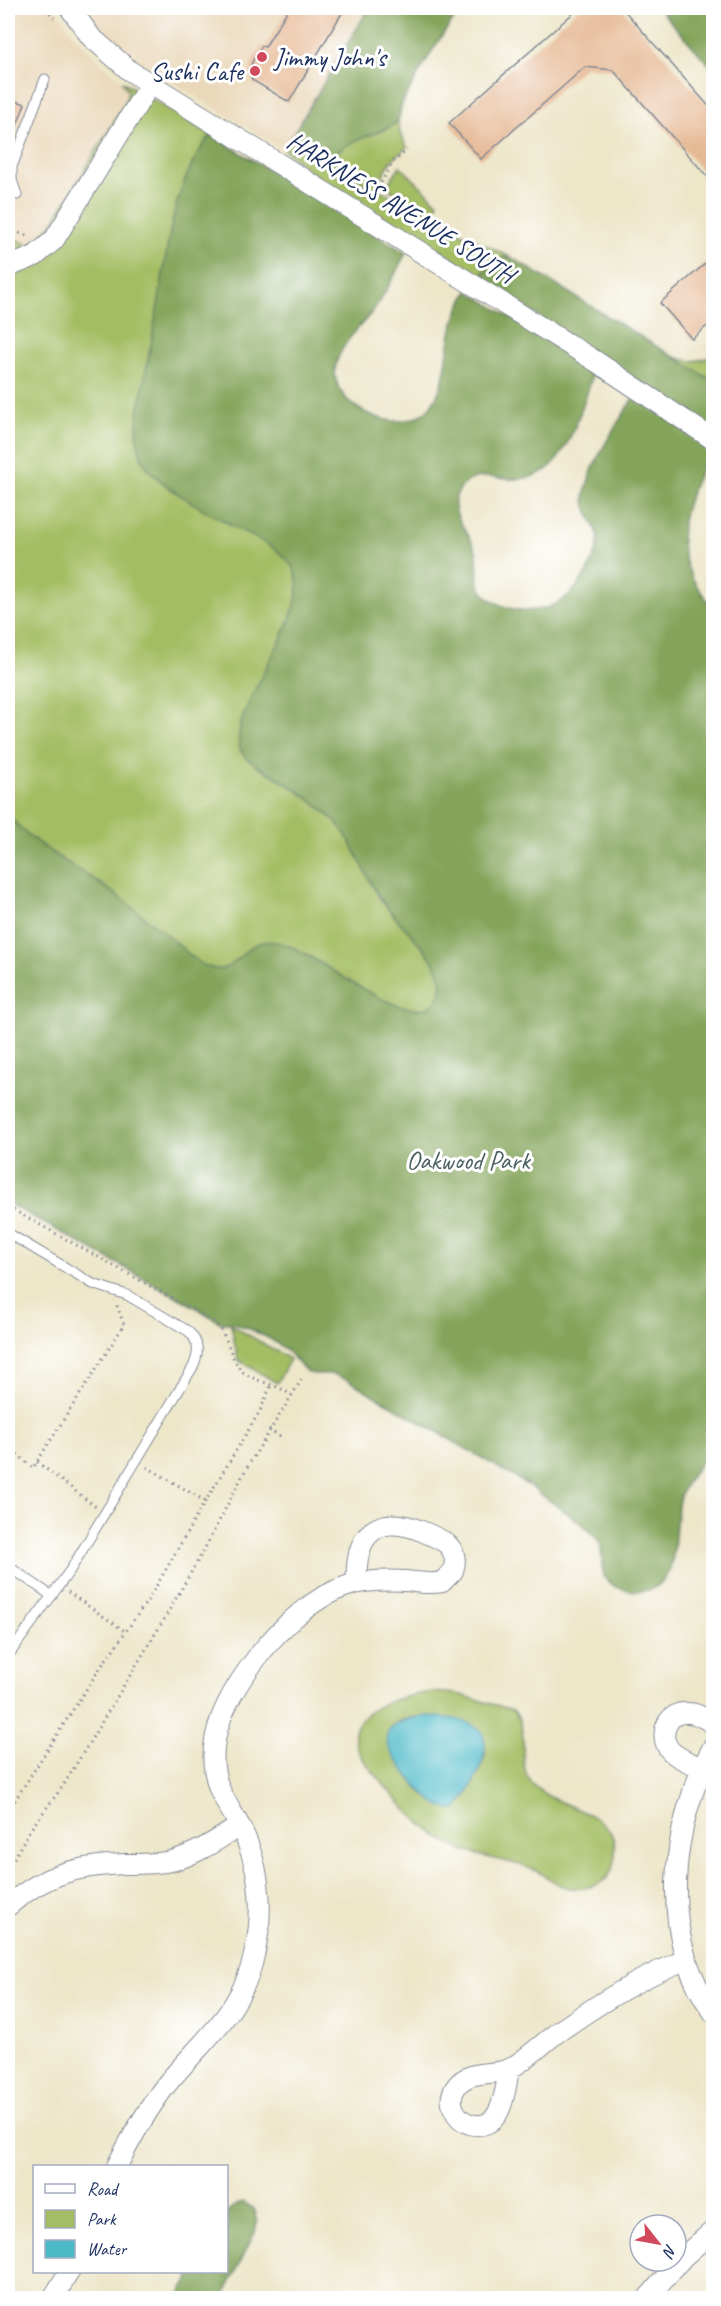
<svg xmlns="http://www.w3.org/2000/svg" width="721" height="2306" viewBox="0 0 721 2306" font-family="Caveat,sans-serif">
<rect width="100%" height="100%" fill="#fff"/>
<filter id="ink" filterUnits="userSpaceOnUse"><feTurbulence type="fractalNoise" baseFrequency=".0167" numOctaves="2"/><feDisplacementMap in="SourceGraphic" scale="12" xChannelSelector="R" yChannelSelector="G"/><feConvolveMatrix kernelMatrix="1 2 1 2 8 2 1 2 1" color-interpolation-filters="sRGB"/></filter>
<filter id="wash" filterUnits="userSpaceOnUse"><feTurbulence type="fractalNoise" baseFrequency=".008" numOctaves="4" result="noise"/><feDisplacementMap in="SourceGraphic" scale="24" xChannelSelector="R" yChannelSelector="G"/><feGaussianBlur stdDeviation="1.35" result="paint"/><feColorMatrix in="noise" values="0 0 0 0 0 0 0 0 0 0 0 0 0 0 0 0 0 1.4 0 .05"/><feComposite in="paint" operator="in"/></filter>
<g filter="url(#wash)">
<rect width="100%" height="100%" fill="#ede6c9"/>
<path fill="#ead8ba" d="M8 8H55L75 37 94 57 124 83 128 91 125 103 52 224 40 237 27 246 8 238Z
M84 8H400L305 168 278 146 134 59 103 30Z"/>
<path fill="#a4bd64" stroke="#607661" stroke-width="1.5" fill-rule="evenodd" d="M122 81 345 216 204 453 713 1021 8 1170V236L29 245 40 237 52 224 125 103 128 91Z
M398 120 400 133 407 147 391 161 374 190 327 162C345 136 376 138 398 120Z
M287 142 376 196 380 190 449 227 514 259C498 254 488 266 479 278L314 176 284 149Z
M400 166 438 203 431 215 386 187Z
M667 353C684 362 697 364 713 355V381Z
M231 1325 290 1359 277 1383 238 1360Z
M432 1692 457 1694 513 1710C532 1731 515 1762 531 1782 551 1807 593 1806 611 1833 617 1844 616 1858 612 1869 607 1887 578 1892 562 1886 552 1882 544 1874 534 1870 506 1858 475 1859 448 1843 422 1828 404 1808 385 1786 375 1774 361 1760 356 1745 345 1707 408 1695 432 1692ZM429 1716 468 1723 486 1754C478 1773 470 1793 456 1809 448 1806 436 1804 430 1799 419 1791 409 1777 402 1766 376 1731 386 1718 429 1716Z"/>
<path fill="#83a45a" stroke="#4f6a5c" stroke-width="1.5" d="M369 8H463C442 32 418 74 403 102 400 107 401 115 398 120 390 134 345 136 327 162L290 139Z
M660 8H713V69L662 12Z
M211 135 406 253C396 272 387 292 374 309 365 322 353 332 345 345 320 381 347 409 383 419 398 423 418 421 429 408 448 384 445 357 452 329 455 316 461 303 468 291L594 369C587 396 570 451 549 468 541 474 530 478 520 479 498 482 477 467 460 489 457 494 454 499 455 506 456 522 471 535 476 551 479 562 476 576 480 587 485 599 501 606 513 609 550 616 574 598 590 566 594 558 599 545 598 536 595 521 582 508 585 493 591 461 618 424 634 396L711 449C681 509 663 552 714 608V1443C704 1460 688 1476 681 1494 669 1525 687 1592 637 1591 627 1591 614 1588 607 1581 599 1571 604 1552 599 1541L583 1525 528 1485 348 1380 333 1374H314L307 1372 285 1349 270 1339 248 1328 233 1323H221L199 1309 8 1203V815C38 850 83 869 119 897 138 911 156 926 174 941 185 950 195 962 208 967 234 978 241 945 263 942 273 940 285 944 294 948 321 959 405 1028 433 1004 440 998 443 988 441 979 433 950 397 924 380 898 363 873 355 842 334 820 317 804 298 790 278 778 267 771 252 765 243 754 218 722 306 625 297 580 295 565 284 556 272 547 242 530 161 491 145 464 136 449 136 431 138 414 145 376 152 339 159 300 168 243 173 182 211 135Z
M504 257 514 259 713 381V430L479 278 489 266Z
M243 2202 254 2209 257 2223 255 2232 223 2298H177L193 2272H226L227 2213 232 2207Z"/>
<path fill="#4cb9c7" stroke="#347492" stroke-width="1.5" d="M429 1716C466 1720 498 1722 480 1768 474 1782 466 1797 456 1809 449 1810 445 1809 439 1805 425 1797 413 1782 403 1769 399 1763 393 1757 390 1750 376 1724 410 1717 429 1716Z"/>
<g id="blocks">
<path fill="#e6b995" d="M289 8H345L289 102 252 80 250 73 252 62 262 46 265 47Z
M579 8H622L714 112V184L613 70 585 67 481 159 449 123Z
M8 98 25 104 9 146H8Z
M714 256V320L692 339 660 303Z"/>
</g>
</g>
<g filter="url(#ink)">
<use href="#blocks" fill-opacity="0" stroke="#848a94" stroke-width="1.5"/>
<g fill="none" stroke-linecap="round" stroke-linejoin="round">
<g stroke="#848a94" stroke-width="11">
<path id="service" d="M17 195 12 180V167L45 79
M8 1233 93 1284 127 1295 188 1331C200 1342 199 1353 193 1367L71 1569 8 1656
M8 1566 52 1596"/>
</g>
<g stroke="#848a94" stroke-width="22">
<path id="minor" d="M70 8 91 37 130 71 597 362 714 440
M8 267 35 256 54 240 150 84
M714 1745C670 1825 657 1936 714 2013
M702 1768C691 1763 676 1758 669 1749 658 1734 668 1711 688 1713 697 1713 706 1719 714 1724
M8 1906C44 1874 77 1866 125 1864 140 1864 156 1864 171 1861 196 1855 218 1839 240 1826
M509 2069C505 2090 503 2133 470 2124 455 2119 446 2101 456 2087 469 2068 494 2077 511 2068 527 2059 543 2043 558 2032 597 2005 641 1976 686 1960
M117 2166C131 2138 147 2110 166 2085 203 2039 243 2013 255 1951 263 1916 261 1877 248 1844 241 1824 227 1807 219 1788 201 1740 230 1692 259 1655 281 1627 313 1597 347 1586 366 1580 386 1580 406 1581 418 1582 430 1585 442 1582L453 1571C456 1562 456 1553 448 1545 442 1539 432 1536 424 1532 377 1512 354 1534 357 1583
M53 2298 69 2272
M648 2298 683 2257 714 2230"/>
</g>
<path stroke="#848a94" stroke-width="3" stroke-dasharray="1.5 4.5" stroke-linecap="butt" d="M46 8 54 18
M375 193 393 162 407 150
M8 229 30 237
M8 1207 213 1321C229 1334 228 1355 241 1370 250 1381 276 1383 291 1395
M269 1429 282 1438
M8 1446 33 1468 124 1325 116 1303
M37 1462 96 1507
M147 1467 205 1501
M68 1592 126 1632
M8 1811 96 1674 150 1597 199 1512 260 1411 272 1383
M8 1869 30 1830 63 1786 163 1621 204 1550 246 1469 302 1379
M8 2295 13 2298"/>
<use href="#service" stroke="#fff" stroke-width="9"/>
<use href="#minor" stroke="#fff" stroke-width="20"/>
</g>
</g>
<g fill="#d1495b" stroke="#fff" stroke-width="2">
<circle cx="262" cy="57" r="6"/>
<circle cx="255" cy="71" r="6"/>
</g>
<g text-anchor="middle" stroke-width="6" stroke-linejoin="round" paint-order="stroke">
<g font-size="26" fill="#1b2f5e" stroke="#fff" text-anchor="start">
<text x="274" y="66">Jimmy John's</text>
<text x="243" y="80" text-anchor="end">Sushi Cafe</text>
</g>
<g font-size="26" fill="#1b2f5e" stroke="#fff">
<text transform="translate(401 207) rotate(32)" y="9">HARKNESS AVENUE SOUTH</text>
</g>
<g font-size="26" fill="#4b6160" stroke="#fff">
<text x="468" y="1169">Oakwood Park</text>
</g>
</g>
<rect width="721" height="2306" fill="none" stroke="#fff" stroke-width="30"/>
<rect x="33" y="2165" width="195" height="108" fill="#ffffff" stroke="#a4acbf" stroke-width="1.5"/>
<rect x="45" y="2184" width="30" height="9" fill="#ffffff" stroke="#a4acbf" stroke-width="1.5"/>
<text x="87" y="2195" font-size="18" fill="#1b2f5e">Road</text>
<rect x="45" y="2210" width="30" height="18" fill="#a4bd64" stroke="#a4acbf" stroke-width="1.5"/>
<text x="87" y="2225" font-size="18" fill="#1b2f5e">Park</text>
<rect x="45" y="2240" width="30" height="18" fill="#4cb9c7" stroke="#a4acbf" stroke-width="1.5"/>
<text x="87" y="2255" font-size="18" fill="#1b2f5e">Water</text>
<g transform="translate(658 2243) rotate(121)"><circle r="28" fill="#ffffff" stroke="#a4acbf" stroke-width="1.5"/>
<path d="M0-4.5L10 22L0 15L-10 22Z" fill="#d1495b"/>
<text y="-9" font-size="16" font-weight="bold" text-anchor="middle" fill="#1b2f5e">N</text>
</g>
</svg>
